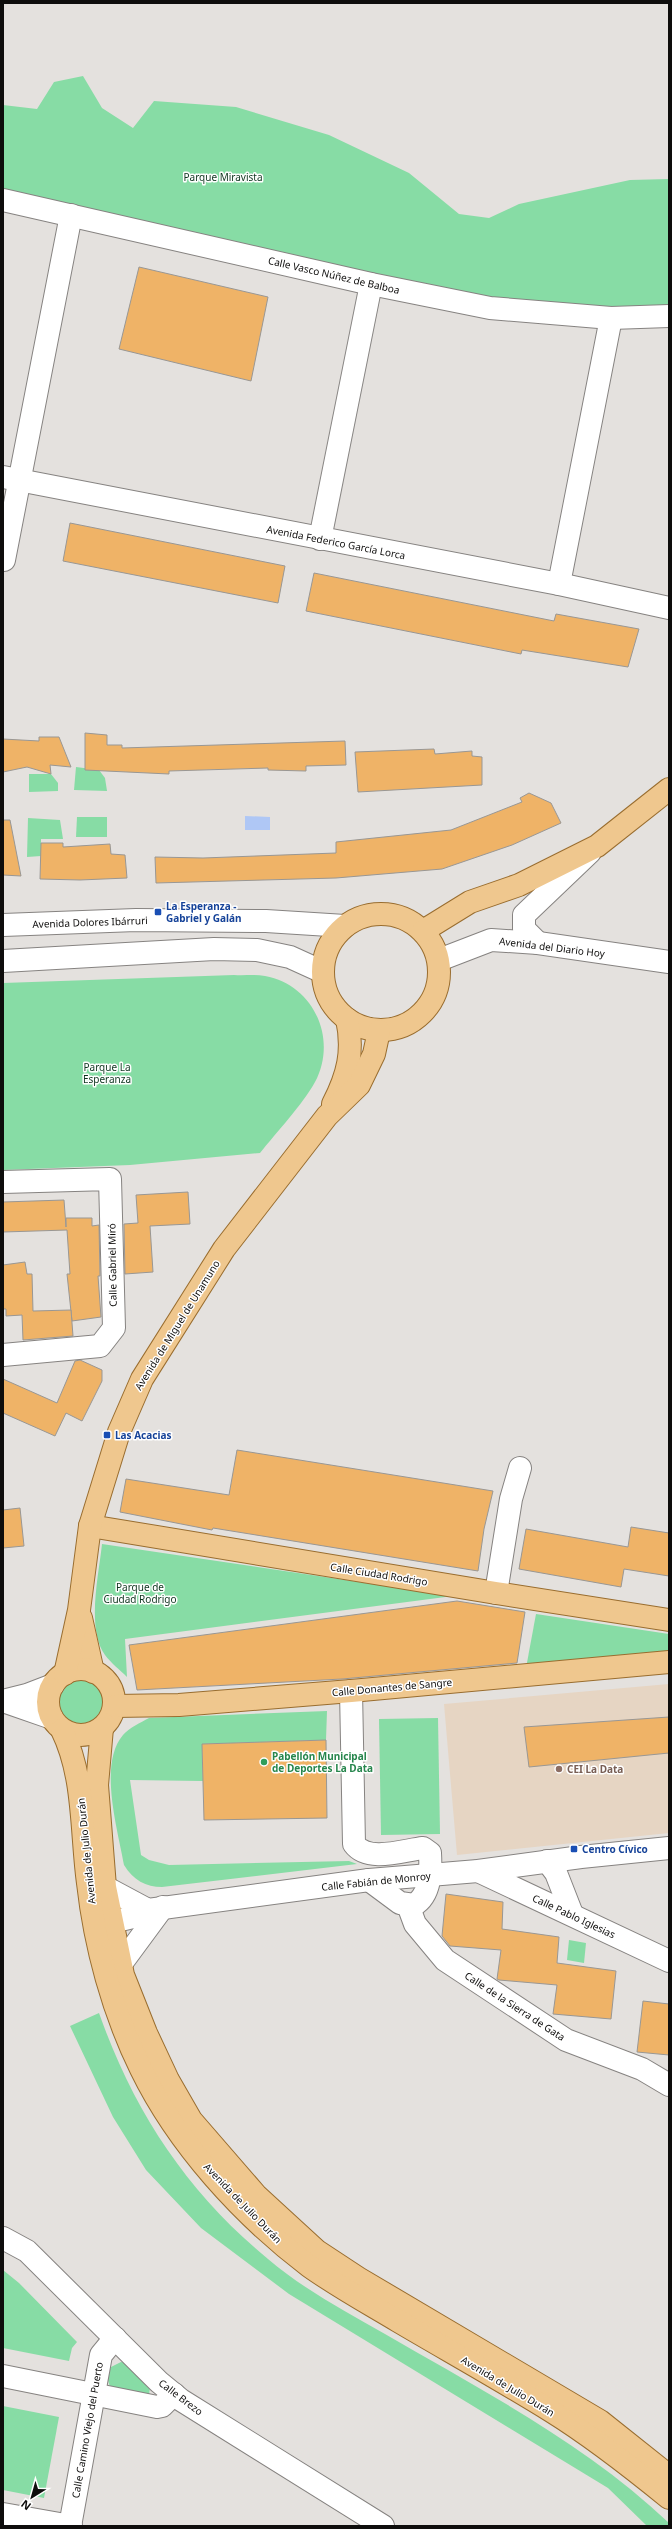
<svg xmlns="http://www.w3.org/2000/svg" width="672" height="2529" font-family="'Noto Sans',sans-serif">
  <style>
    .education { fill: #e6d5c3 }
    .green { fill: #87dca5 }
    .water { fill: #afc7f5 }
    .building { fill: #efb367; stroke: #999794 }
    .lines { fill: none; stroke-linecap: round; stroke-linejoin: round }
    .minor-casing { stroke: #868381; stroke-width: 24 }
    .major-casing { stroke: #996d2f; stroke-width: 24 }
    .minor { stroke: #fff; stroke-width: 22 }
    .major { stroke: #efc78e; stroke-width: 22 }
    .transit-dot { fill: #1a4fb4; stroke: #fff; stroke-width: 1.5 }
    .leisure-dot { fill: #2e9e5b; stroke: #fff; stroke-width: 1.5 }
    .education-dot { fill: #8d6e63; stroke: #fff; stroke-width: 1.5 }
    .labels { text-anchor: middle; dominant-baseline: central; stroke-width: 3; stroke-linejoin: round; paint-order: stroke }
    .park-label { font-size: 10px; fill: #0e341e; stroke: #fff }
    .street-label { font-size: 10px; fill: #0e0d0c; stroke: #fff }
    .transit-label { font-size: 10px; font-weight: bold; fill: #164399; stroke: #fff; text-anchor: start }
    .leisure-label { font-size: 10px; font-weight: bold; fill: #27864d; stroke: #fff; text-anchor: start }
    .education-label { font-size: 10px; font-weight: bold; fill: #785e54; stroke: #fff; text-anchor: start }
  </style>
  <rect width="100%" height="100%" fill="#e4e1de"/>
  <!-- education -->
  <path class="education" d="M669 1684V1833L457 1855 444 1704Z"/>
  <!-- green -->
  <g class="green">
    <path d="M83 76 102 108 133 128 154 101 236 107 329 135 409 173 459 214 489 218 519 204 630 180 669 179V316L490 308 3 200V105L37 109 54 82Z"/>
    <path d="M76 767 99 770 105 778 107 791 74 790Z"/>
    <path d="M29 774H51L58 783V791L29 792Z"/>
    <path d="M77 817H107V837H76Z"/>
    <path d="M28 818 60 820 63 839H41V856L27 857Z"/>
    <path d="M234 975C244 976 255 974 265 976 314 985 338 1039 315 1082 303 1104 276 1133 260 1153L130 1165 3 1170V983Z"/>
    <path d="M102 1544 453 1596 125 1639 127 1677C120 1670 111 1663 105 1655 86 1629 99 1574 102 1544Z"/>
    <path d="M536 1614 669 1634V1653L526 1668Z"/>
    <circle cx="81" cy="1702" r="26"/>
    <path d="M327 1711 326 1740 202 1744 203 1781 130 1780 141 1855 149 1860 169 1865 349 1861 357 1864 162 1887C146 1887 133 1880 124 1865 118 1830 98 1764 123 1735 130 1727 140 1723 149 1718Z"/>
    <path d="M438 1718 440 1834 381 1835 379 1719Z"/>
    <path d="M569 1940 586 1943 584 1963 567 1960Z"/>
    <path d="M99 2013C134 2112 187 2192 268 2259 303 2289 345 2311 385 2334 483 2391 586 2444 669 2523V2526H647L608 2488 289 2294 201 2228 146 2170 113 2117 70 2026Z"/>
    <path d="M3 2270 19 2283 77 2342 72 2348 69 2361 3 2348Z"/>
    <path d="M121 2362 128 2363 150 2387 149 2395 110 2387 107 2377 111 2367Z"/>
    <path d="M3 2406 59 2417 44 2498 3 2490Z"/>
  </g>
  <!-- water -->
  <path class="water" d="M245 816 270 817V830H245Z"/>
  <!-- building -->
  <g class="building">
    <path d="M139 267 268 297 251 381 119 349Z"/>
    <path d="M70 523 285 566 278 603 63 561Z"/>
    <path d="M314 573 554 621 556 614 639 629 628 667 522 650 521 654 306 611Z"/>
    <path d="M85 733 107 735V745H122V748L345 741 346 765 306 766V771L268 770V768L169 771V774L85 770Z"/>
    <path d="M39 737H59L71 767 50 765 51 774 27 767 3 772V739L39 741Z"/>
    <path d="M434 749 435 754 472 751V756L482 757V785L358 792 355 752Z"/>
    <path d="M529 793 551 803 561 823 512 845 442 869 336 878 156 883 155 857 203 858 336 853V842L451 830 522 802 520 798Z"/>
    <path d="M3 820H10L21 876 3 875Z"/>
    <path d="M41 843H63V847L110 844 111 854 125 855 127 878 80 880 40 879Z"/>
    <path d="M188 1192 190 1224 150 1226 153 1272 125 1274 124 1224 138 1223 136 1195Z"/>
    <path d="M64 1200 66 1227V1218H92V1226L99 1225 100 1276H98L101 1317 72 1321 67 1274H70L67 1230 3 1232V1202Z"/>
    <path d="M25 1262 27 1274H32L33 1311 71 1310 73 1336 23 1340 22 1315 6 1316V1309H3V1265Z"/>
    <path d="M80 1360 102 1370V1381L82 1421 66 1413 55 1436 3 1413V1379L57 1403 75 1361Z"/>
    <path d="M237 1450 493 1491 484 1529 478 1571 213 1528 212 1530 120 1512 126 1479 229 1495Z"/>
    <path d="M20 1508 24 1546 3 1548V1510Z"/>
    <path d="M631 1527 669 1533V1576L624 1569 621 1587 519 1569 526 1529 628 1547Z"/>
    <path d="M457 1601 525 1612 517 1663 342 1679 137 1690 129 1645Z"/>
    <path d="M669 1717V1753L529 1767 524 1727Z"/>
    <path d="M326 1740 327 1818 204 1820 202 1744Z"/>
    <path d="M446 1894 503 1902 502 1929 559 1937 557 1963 616 1971 611 2019 553 2014 557 1985 499 1980 497 1979 501 1950 450 1946 442 1936Z"/>
    <path d="M643 2001 669 2004V2055L637 2052Z"/>
  </g>
  <g class="lines">
    <!-- minor casing -->
    <g class="minor-casing">
      <g id="minor">
        <path d="M3 200 371 284 490 308 611 318 669 316"/>
        <path d="M3 477 559 584 669 608"/>
        <path d="M320 539 371 284"/>
        <path d="M4 560 71 215"/>
        <path d="M559 584 611 318"/>
        <path d="M3 925 136 920 266 921 345 926"/>
        <path d="M538 943 524 929V915L590 852"/>
        <path d="M439 960 491 940 538 943 669 962"/>
        <path d="M3 961 214 949 257 950 290 957 323 972"/>
        <path d="M3 1182 110 1179 114 1328 100 1346 3 1355"/>
        <path d="M496 1593 511 1499 520 1468"/>
        <path d="M351 1691 354 1844C368 1863 404 1850 423 1848L430 1853C431 1870 431 1895 414 1905L400 1903 369 1880"/>
        <path d="M3 1701 27 1695 53 1685"/>
        <path d="M3 1701 52 1718"/>
        <path d="M547 1861 556 1873 572 1914"/>
        <path d="M478 1871 669 1961"/>
        <path d="M90 1886 105 1887 148 1910 369 1880 478 1871 581 1857 669 1848"/>
        <path d="M408 1905 415 1924 445 1960 566 2040 642 2069 669 2085"/>
        <path d="M96 1913 112 1922 133 1917 148 1910"/>
        <path d="M121 1964 163 1907"/>
        <path d="M3 2238 27 2251 159 2382 181 2400 383 2526"/>
        <path d="M3 2376 157 2407 162 2406 174 2394"/>
        <path d="M3 2514 71 2526"/>
        <path d="M70 2526 101 2355 115 2338"/>
      </g>
    </g>
    <!-- major casing -->
    <g class="major-casing">
      <g id="major">
        <circle cx="381" cy="972" r="58"/>
        <path d="M423 931 470 902 519 885 597 846 669 789"/>
        <path d="M333 1104C348 1075 354 1051 347 1019"/>
        <path d="M90 1526 496 1593 669 1620"/>
        <path d="M81 1618 93 1672"/>
        <circle cx="81" cy="1702" r="33"/>
        <path d="M65 1674 79 1610 90 1526 119 1432 142 1379 224 1249 327 1116 359 1085 374 1054 379 1031"/>
        <path d="M115 1706 179 1705 351 1691 669 1662"/>
        <path d="M102 1728 97 1785 105 1887 123 1975 146 2033 168 2080 191 2120 256 2195 317 2251 358 2278 600 2421 669 2476"/>
        <path d="M62 1730C85 1777 81 1832 88 1883 95 1946 113 2012 141 2069 178 2145 242 2215 309 2266 337 2286 368 2303 398 2321 449 2351 501 2380 551 2411 593 2437 631 2467 669 2498"/>
      </g>
    </g>
    <!-- minor -->
    <use href="#minor" class="minor"/>
    <!-- major -->
    <use href="#major" class="major"/>
  </g>
  <!-- markers -->
  <g class="transit-dot">
    <rect x="154" y="908" width="8" height="8" rx="2"/>
    <rect x="103" y="1431" width="8" height="8" rx="2"/>
    <rect x="570" y="1845" width="8" height="8" rx="2"/>
  </g>
  <circle class="leisure-dot" cx="264" cy="1762" r="4"/>
  <circle class="education-dot" cx="559" cy="1769" r="4"/>
  <g class="labels">
    <!-- park labels -->
    <g class="park-label">
      <text x="223" y="177">Parque Miravista</text>
      <text x="107" y="1067">Parque La<tspan x="107" dy="12">Esperanza</tspan></text>
      <text x="140" y="1587">Parque de<tspan x="140" dy="12">Ciudad Rodrigo</tspan></text>
    </g>
    <!-- street labels -->
    <g class="street-label">
      <text transform="translate(334 275) rotate(13)">Calle Vasco Núñez de Balboa</text>
      <text transform="translate(336 542) rotate(11)">Avenida Federico García Lorca</text>
      <text transform="translate(90 922) rotate(-2)">Avenida Dolores Ibárruri</text>
      <text transform="translate(552 947) rotate(7)">Avenida del Diario Hoy</text>
      <text transform="translate(112 1265) rotate(-91)">Calle Gabriel Miró</text>
      <text transform="translate(177 1325) rotate(-58)">Avenida de Miguel de Unamuno</text>
      <text transform="translate(379 1574) rotate(9)">Calle Ciudad Rodrigo</text>
      <text transform="translate(392 1687) rotate(-5)">Calle Donantes de Sangre</text>
      <text transform="translate(86 1851) rotate(-96)">Avenida de Julio Durán</text>
      <text transform="translate(376 1881) rotate(-6)">Calle Fabián de Monroy</text>
      <text transform="translate(574 1916) rotate(25)">Calle Pablo Iglesias</text>
      <text transform="translate(515 2006) rotate(33)">Calle de la Sierra de Gata</text>
      <text transform="translate(243 2203) rotate(46)">Avenida de Julio Durán</text>
      <text transform="translate(508 2386) rotate(31)">Avenida de Julio Durán</text>
      <text transform="translate(181 2397) rotate(37)">Calle Brezo</text>
      <text transform="translate(87 2430) rotate(-80)">Calle Camino Viejo del Puerto</text>
    </g>
    <!-- transit labels -->
    <g class="transit-label">
      <text x="166" y="906">La Esperanza -<tspan x="166" dy="12">Gabriel y Galán</tspan></text>
      <text x="115" y="1435">Las Acacias</text>
      <text x="582" y="1849">Centro Cívico</text>
    </g>
    <!-- leisure labels -->
    <g class="leisure-label">
      <text x="272" y="1756">Pabellón Municipal<tspan x="272" dy="12">de Deportes La Data</tspan></text>
    </g>
    <!-- education labels -->
    <g class="education-label">
      <text x="567" y="1769">CEI La Data</text>
    </g>
  </g>
  <!-- border -->
  <rect width="672" height="2529" fill="none" stroke="#0e0d0c" stroke-width="8"/>
  <!-- north arrow -->
  <g transform="translate(32 2497) rotate(217)" stroke="#ffffff" stroke-width="3" paint-order="stroke">
  <path d="M0-3L7 15L0 10L-7 15Z" fill="#0e0d0c"/>
  <text y="-6" font-size="11" font-weight="bold" text-anchor="middle" fill="#0e0d0c">N</text>
  </g>
</svg>
